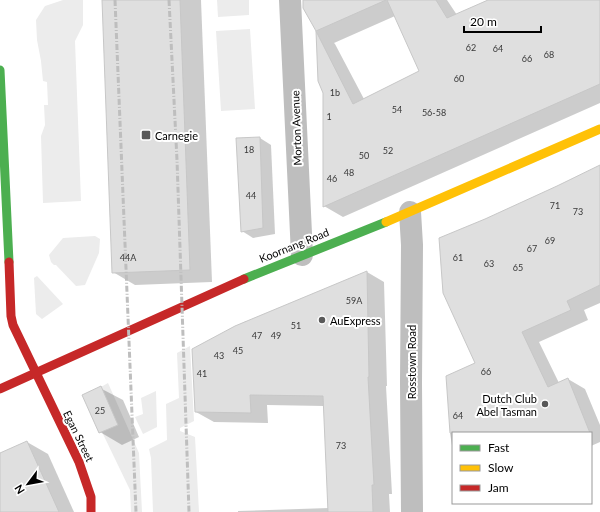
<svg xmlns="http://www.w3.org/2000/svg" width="600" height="512" font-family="Lato,sans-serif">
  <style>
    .green { fill: #ececec }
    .shadow { fill: #0003; fill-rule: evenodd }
    .building { fill: #dfdfdf; stroke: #c7c7c7 }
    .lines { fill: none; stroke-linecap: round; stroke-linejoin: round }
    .street { stroke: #bebebe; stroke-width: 22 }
    .fast { stroke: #4caf50; stroke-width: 9 }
    .slow { stroke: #ffc107; stroke-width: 9 }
    .jam { stroke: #c62828; stroke-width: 9 }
    .rail { stroke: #bebebe; stroke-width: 3; stroke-dasharray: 6 2 1 2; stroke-linecap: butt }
    .poi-dot { fill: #595959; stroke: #fff; stroke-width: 1.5 }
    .labels { text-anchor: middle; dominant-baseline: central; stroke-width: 4; stroke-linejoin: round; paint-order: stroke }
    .number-label { font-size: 9px; fill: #383838 }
    .street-label { font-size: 11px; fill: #000; stroke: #fff }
    .poi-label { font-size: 11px; fill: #000; stroke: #fff; text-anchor: start }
  </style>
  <rect width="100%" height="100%" fill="#fff"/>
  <!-- green -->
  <g class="green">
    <path d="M63 0H83V25L75 41 81 201 43 203 41 136 45 125 44 105H48L47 82 43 81 41 61 37 40 36 20 45 6Z"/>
    <path d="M217 0H249V15L218 17Z"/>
    <path d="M250 29 255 109 221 111 216 31Z"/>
    <path d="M95 236 100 239 99 253 85 285 76 286 56 265H54L51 262 49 255 63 238Z"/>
    <path d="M37 276 63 304 42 319 36 314 34 278Z"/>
    <path d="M190 346 194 421 180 428V431L195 437 199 512H153L151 458 149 449 167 440 166 404 179 398 177 353Z"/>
    <path d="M108 383 139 453 142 512H131L130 490 102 432 101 387Z"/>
    <path d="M156 391 157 427 143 434 135 417 143 414 141 398Z"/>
  </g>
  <!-- shadow -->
  <g class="shadow">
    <path d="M103 0H201L212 282 135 285 113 272Z"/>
    <path d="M305 0H447L457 15 490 0H600V103L343 217 324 206V93L319 81 317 31ZM395 16 420 72 364 99 335 44 334 43Z"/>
    <path d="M260 138 271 145 275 234 253 238 242 231Z"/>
    <path d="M600 167V303L584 310 588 320 539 342 559 383 568 379 585 389 600 425V442L591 446V433H453V452L450 433 476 364 485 220Z"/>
    <path d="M367 272 384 282 387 386H386L392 494H389L390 512H238V511L329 508 324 406 267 405 268 423 214 422 196 412 193 350 246 321 248 322Z"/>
    <path d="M100 388 123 400 139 437 122 445 100 432Z"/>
    <path d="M27 442 48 454 74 512H0V454Z"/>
  </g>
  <!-- building -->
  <g class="building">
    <path d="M102 0H180L190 270 112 273Z"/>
    <path d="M303 0H386L316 31 303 8Z"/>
    <path d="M387 0H436L447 18 488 0H600V84L323 207V93L318 81 316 31 353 104 419 71Z"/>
    <path d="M260 137 263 228 241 232 236 138Z"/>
    <path d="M600 165V285L567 301 571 310 522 332 548 387 568 378 590 433H450L446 376 475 363 443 293 439 238 485 219 557 186Z"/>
    <path d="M367 271 369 377H368L374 485H372L373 512H328L323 396 250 395 251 413 195 412 192 349 235 326Z"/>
    <path d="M101 386 118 425 99 433 82 395Z"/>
    <path d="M27 441 59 512H0V453Z"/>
  </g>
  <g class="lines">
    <!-- street -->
    <g class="street">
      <path d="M290 0 302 255"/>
      <path d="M410 212 412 245 411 383 412 512"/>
    </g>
    <!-- fast -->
    <g class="fast">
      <path d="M0 70 9 262"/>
      <path d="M244 279 386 222"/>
    </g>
    <!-- slow -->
    <path class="slow" d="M386 222 600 129"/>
    <!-- jam -->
    <g class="jam">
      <path d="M9 262 11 316 13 325 79 462 91 497V512"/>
      <path d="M0 389 244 279"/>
    </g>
    <!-- rail -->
    <g class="rail">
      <path d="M115 0 136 512"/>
      <path d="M169 0 177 160 189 512"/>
    </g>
  </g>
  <!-- markers -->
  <g class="poi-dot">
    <rect x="141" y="130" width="10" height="10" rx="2"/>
    <circle cx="322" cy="320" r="4"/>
    <circle cx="545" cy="404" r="4"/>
  </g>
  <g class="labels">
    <!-- number labels -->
    <g class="number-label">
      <text x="471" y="47">62</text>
      <text x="498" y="48">64</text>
      <text x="549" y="54">68</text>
      <text x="527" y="58">66</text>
      <text x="459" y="78">60</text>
      <text x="335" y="92">1b</text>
      <text x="397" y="109">54</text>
      <text x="434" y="112">56-58</text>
      <text x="329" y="116">1</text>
      <text x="249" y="149">18</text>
      <text x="388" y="150">52</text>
      <text x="364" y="155">50</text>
      <text x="349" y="172">48</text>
      <text x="332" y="178">46</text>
      <text x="251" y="195">44</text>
      <text x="555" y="205">71</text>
      <text x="578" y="211">73</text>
      <text x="550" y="240">69</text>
      <text x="532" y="248">67</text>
      <text x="128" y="257">44A</text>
      <text x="458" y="257">61</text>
      <text x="489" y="263">63</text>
      <text x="518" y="267">65</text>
      <text x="354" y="300">59A</text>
      <text x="296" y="325">51</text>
      <text x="257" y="335">47</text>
      <text x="276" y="335">49</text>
      <text x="238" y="350">45</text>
      <text x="219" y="355">43</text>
      <text x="486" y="371">66</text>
      <text x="202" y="373">41</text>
      <text x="100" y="410">25</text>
      <text x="458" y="415">64</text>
      <text x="341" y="445">73</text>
    </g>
    <!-- street labels -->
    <g class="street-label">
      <text transform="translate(296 128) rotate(-92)">Morton Avenue</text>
      <text transform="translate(294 245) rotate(-22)">Koornang Road</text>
      <text transform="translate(411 362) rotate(-90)">Rosstown Road</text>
      <text transform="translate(79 436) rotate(64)">Egan Street</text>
    </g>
    <!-- poi labels -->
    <g class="poi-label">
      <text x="155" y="135">Carnegie</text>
      <text x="330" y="320">AuExpress</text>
      <text x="537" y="398" text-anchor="end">Dutch Club<tspan x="537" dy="13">Abel Tasman</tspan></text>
    </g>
  </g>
  <!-- legend -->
  <rect x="452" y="432" width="140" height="72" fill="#ffffff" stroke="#999999"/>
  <rect x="460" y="445" width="20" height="6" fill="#4caf50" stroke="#999999"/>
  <text x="488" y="452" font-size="12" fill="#000000">Fast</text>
  <rect x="460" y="465" width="20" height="6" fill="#ffc107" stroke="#999999"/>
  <text x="488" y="472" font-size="12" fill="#000000">Slow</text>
  <rect x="460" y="485" width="20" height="6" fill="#c62828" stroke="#999999"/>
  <text x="488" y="492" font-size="12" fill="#000000">Jam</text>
  <!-- north arrow -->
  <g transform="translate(28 484) rotate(238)" stroke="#ffffff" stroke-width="3" paint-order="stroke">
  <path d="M0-3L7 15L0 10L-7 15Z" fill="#000000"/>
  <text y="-6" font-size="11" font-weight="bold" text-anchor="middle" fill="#000000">N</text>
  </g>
  <!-- scale -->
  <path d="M464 26v6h77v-6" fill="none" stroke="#000000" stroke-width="2"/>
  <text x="470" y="26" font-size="12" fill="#000000" stroke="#ffffff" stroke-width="3" paint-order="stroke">20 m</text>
</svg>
